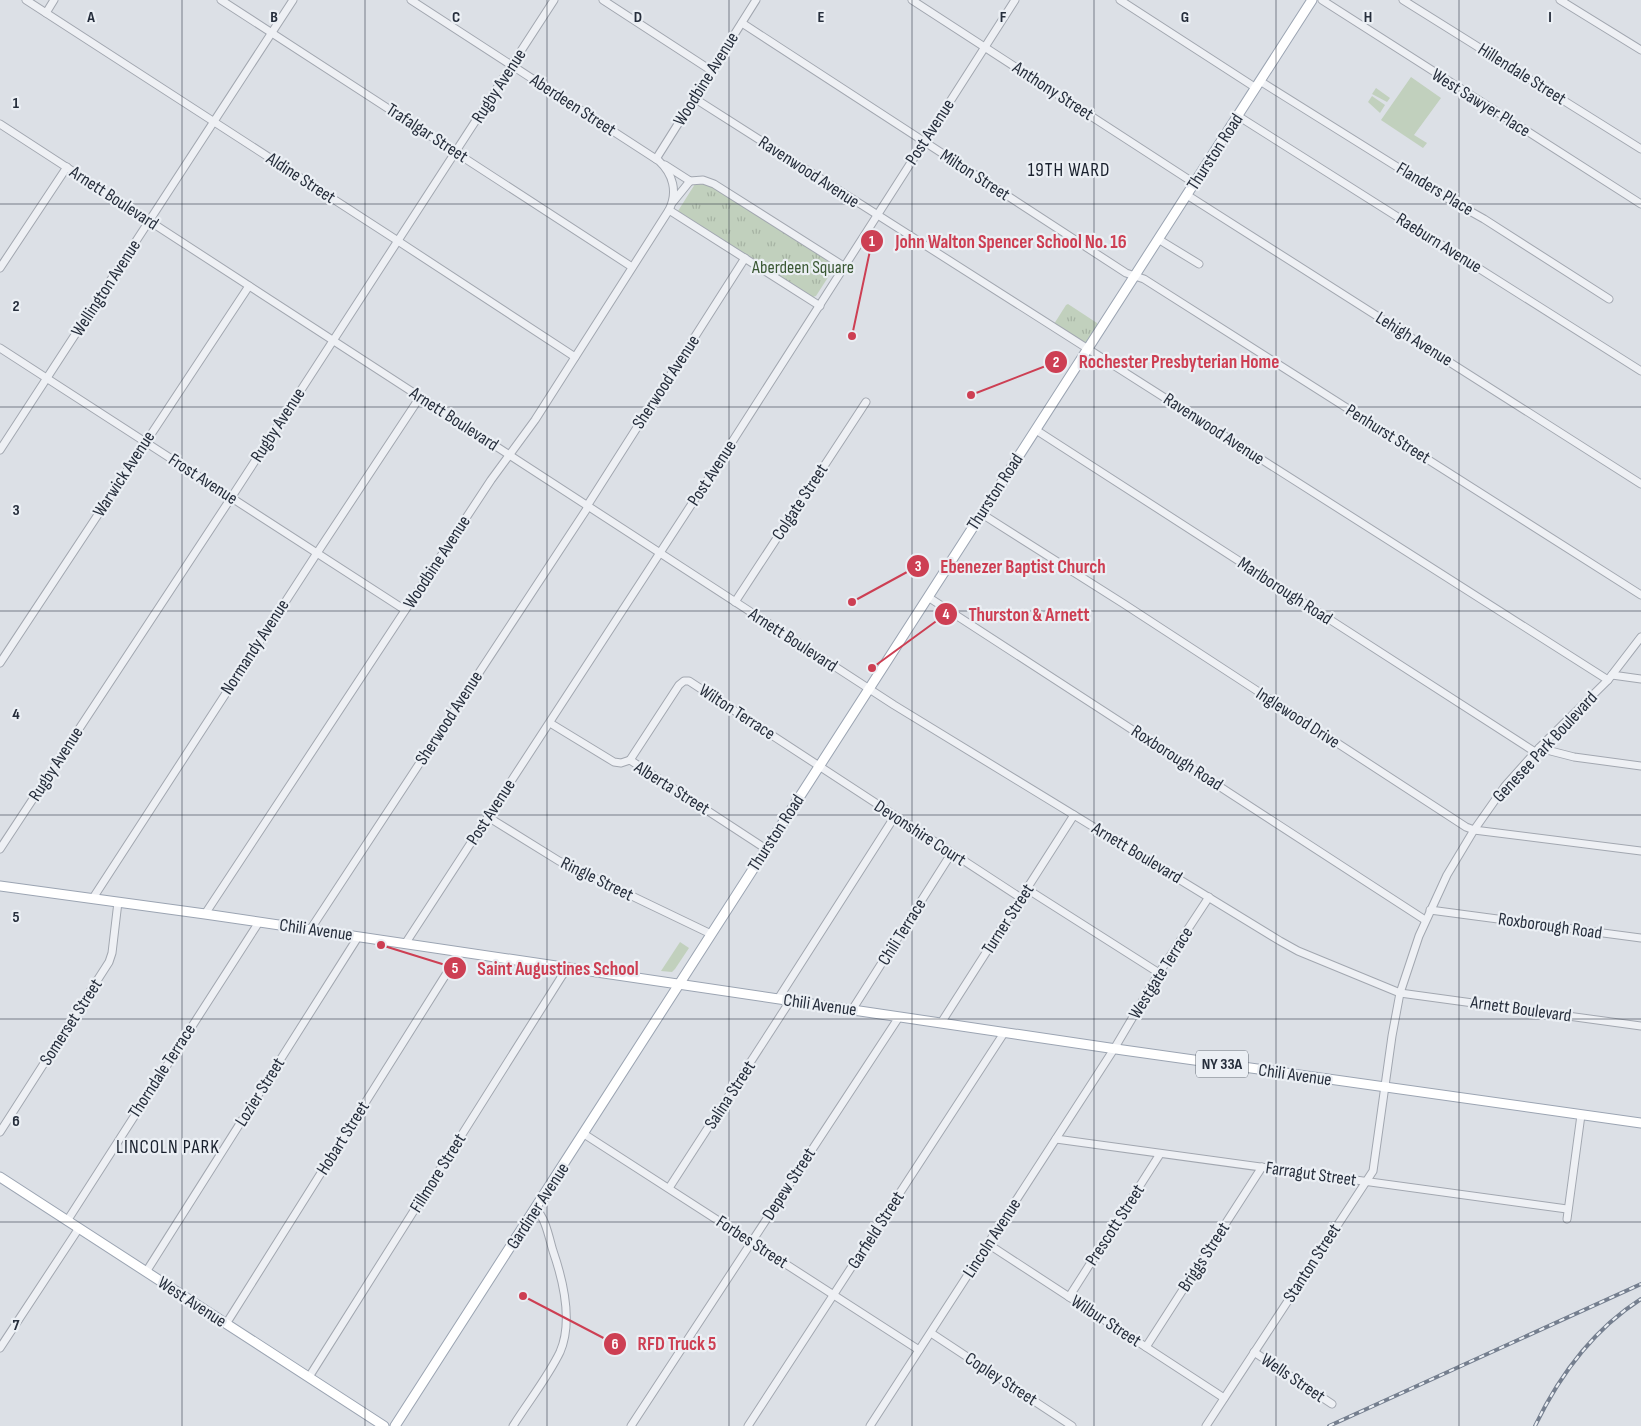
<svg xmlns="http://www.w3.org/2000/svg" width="1641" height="1426" font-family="'Sofia Sans Condensed',sans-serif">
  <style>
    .park { fill: url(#park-tufts) }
    .garden { fill: #c1d0bd }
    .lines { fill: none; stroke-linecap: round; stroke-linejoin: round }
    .minor-casing { stroke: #a2a7b0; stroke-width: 9 }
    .major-casing { stroke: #9ba4b2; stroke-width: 11 }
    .minor { stroke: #eef0f4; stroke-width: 7 }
    .major { stroke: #fff; stroke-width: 9 }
    .rail-casing { stroke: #757f8f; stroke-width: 4 }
    .rail { stroke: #ebeff4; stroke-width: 2; stroke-dasharray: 5.5; stroke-linecap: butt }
    .grid { fill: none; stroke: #262e3c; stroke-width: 1; stroke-opacity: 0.55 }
    .labels { text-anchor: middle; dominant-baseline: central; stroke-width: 4.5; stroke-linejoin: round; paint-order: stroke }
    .shield { fill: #ebeff4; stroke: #616873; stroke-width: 1 }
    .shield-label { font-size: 16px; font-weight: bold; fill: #262e3c }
    .street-label { font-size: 18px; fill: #262e3c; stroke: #ebeff4 }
    .park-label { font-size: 18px; fill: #3a5833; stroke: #ebeff4 }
    .neighbourhood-label { font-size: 19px; letter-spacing: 1px; fill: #181f2c; stroke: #ebeff4 }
    .grid-label { font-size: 16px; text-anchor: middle; font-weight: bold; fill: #262e3c; stroke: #ebeff4; stroke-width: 4.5; stroke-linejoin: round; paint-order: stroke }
    .leader { fill: none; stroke: #cd3f53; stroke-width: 2 }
    .callout-dot { fill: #cd3f53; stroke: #ebeff4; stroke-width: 2 }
    .mark-label { font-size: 15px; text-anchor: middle; font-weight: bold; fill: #fff }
    .callout-label { font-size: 19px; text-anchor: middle; font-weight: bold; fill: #cd3f53; stroke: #ebeff4; stroke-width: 4.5; stroke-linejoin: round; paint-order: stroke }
  </style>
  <defs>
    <pattern id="park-tufts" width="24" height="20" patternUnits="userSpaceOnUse" patternTransform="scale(1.25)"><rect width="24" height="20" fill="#c1d0bd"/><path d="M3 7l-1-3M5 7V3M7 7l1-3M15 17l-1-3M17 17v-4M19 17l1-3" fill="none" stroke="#a6b3a3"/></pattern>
  </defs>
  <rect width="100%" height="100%" fill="#dce0e6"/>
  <!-- park -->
  <g class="park">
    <path d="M695 184H704L712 187 834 264V268L816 296 813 297 678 211Z"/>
    <path d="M1068 304 1097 323V326L1086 342H1083L1054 324 1066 305Z"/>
  </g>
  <!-- garden -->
  <g class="garden">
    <path d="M1411 77 1441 98 1414 135 1427 143 1423 148 1381 120Z"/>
    <path d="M1376 88 1390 98 1387 102 1372 94Z"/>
    <path d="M1372 96 1385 105 1380 113 1368 102Z"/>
    <path d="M680 942 689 948 675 969 672 972 661 971Z"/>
  </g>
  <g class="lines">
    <!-- minor casing -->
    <g class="minor-casing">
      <g id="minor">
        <path d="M26 0 398 241 575 357"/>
        <path d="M221 0 632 267"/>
        <path d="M603 0 712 71"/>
        <path d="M912 0 1194 183"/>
        <path d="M1120 0 1256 88"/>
        <path d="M1322 0 1641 204"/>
        <path d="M1403 0 1641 149"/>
        <path d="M1560 0 1641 50"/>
        <path d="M46 13 54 0"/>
        <path d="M742 23 1126 273 1144 279 1641 595"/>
        <path d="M1260 81 1450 200 1484 219 1609 299"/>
        <path d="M694 98 1608 680"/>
        <path d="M1238 116 1641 371"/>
        <path d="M0 124 894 705 1280 941 1298 951 1400 993 1641 1026"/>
        <path d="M656 159 756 0"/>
        <path d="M665 165 690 181 703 180 714 184 845 267"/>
        <path d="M1187 195 1641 484"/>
        <path d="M673 202 690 181"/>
        <path d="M669 210 820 306"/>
        <path d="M1158 239 1199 264"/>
        <path d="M0 268 67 167"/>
        <path d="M0 348 405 610"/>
        <path d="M1036 430 1535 752"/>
        <path d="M0 450 293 0"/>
        <path d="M587 506 745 258"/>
        <path d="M982 514 1124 604 1466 827 1474 830 1641 851"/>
        <path d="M928 597 1425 920"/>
        <path d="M735 602 866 402"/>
        <path d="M0 663 249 286"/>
        <path d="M1612 675 1641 679"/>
        <path d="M550 723 614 762 621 763 630 760 766 849"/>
        <path d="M1539 748 1574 757 1641 766"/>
        <path d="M630 760 679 685 684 681H689L1021 898"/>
        <path d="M488 817 559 861 711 934"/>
        <path d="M0 849 231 498 554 0"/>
        <path d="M1027 889 1159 973"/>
        <path d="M93 898 317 553 420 397"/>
        <path d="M1430 910 1641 938"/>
        <path d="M205 914 491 480 535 420 669 210C678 192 673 174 659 161L411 0"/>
        <path d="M310 930 588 507"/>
        <path d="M405 944 725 453 1015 0"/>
        <path d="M778 999 895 816"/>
        <path d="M852 1010 951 854"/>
        <path d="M941 1023 1074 815"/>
        <path d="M0 1132 109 962 112 953 118 902"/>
        <path d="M584 1134 919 1350"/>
        <path d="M1056 1139 1567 1209"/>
        <path d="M669 1188 790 1001"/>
        <path d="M1567 1219 1581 1115"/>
        <path d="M67 1221 259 922"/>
        <path d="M988 1244 1224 1398"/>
        <path d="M146 1272 358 937"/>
        <path d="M1069 1297 1160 1154"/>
        <path d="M226 1324 460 952"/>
        <path d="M931 1333 1072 1426"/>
        <path d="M1146 1347 1262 1167"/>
        <path d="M0 1348 79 1228"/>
        <path d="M1254 1352 1332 1404"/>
        <path d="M309 1377 567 968"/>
        <path d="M513 1426C528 1402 548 1377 560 1352 573 1322 563 1280 553 1251 549 1238 546 1219 536 1209"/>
        <path d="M631 1426 899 1017"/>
        <path d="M748 1426 1004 1033"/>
        <path d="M870 1426 1114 1049 1159 973 1209 897"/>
        <path d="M1206 1426 1373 1171 1392 1036 1400 993 1419 936 1447 875 1474 830 1505 786 1539 748 1608 680 1641 637"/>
      </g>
    </g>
    <!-- major casing -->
    <g class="major-casing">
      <g id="major">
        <path d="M0 886 205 914 1123 1050 1641 1123"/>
        <path d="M0 1177 384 1426"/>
        <path d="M395 1426 1312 0"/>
      </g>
    </g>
    <!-- minor -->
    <use href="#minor" class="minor"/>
    <!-- major -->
    <use href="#major" class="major"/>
    <!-- rail casing -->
    <g class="rail-casing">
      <g id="rail">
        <path d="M1329 1426 1641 1284"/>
        <path d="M1535 1426C1559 1376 1594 1329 1641 1299"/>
      </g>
    </g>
    <!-- rail -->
    <use href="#rail" class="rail"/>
  </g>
  <!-- grid -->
  <path class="grid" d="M182 0V1426M365 0V1426M547 0V1426M729 0V1426M912 0V1426M1094 0V1426M1276 0V1426M1459 0V1426M0 204H1641M0 407H1641M0 611H1641M0 815H1641M0 1019H1641M0 1222H1641"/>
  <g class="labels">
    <!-- shield labels -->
    <rect class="shield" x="1196" y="1050.5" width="52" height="27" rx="4"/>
    <g class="shield-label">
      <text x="1222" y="1064">NY 33A</text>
    </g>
    <!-- street labels -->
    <g class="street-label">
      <text transform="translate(1522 74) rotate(32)">Hillendale Street</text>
      <text transform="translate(706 79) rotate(-58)">Woodbine Avenue</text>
      <text transform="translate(499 86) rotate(-57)">Rugby Avenue</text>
      <text transform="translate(1053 91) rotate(33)">Anthony Street</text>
      <text transform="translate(1481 103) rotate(32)">West Sawyer Place</text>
      <text transform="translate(573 105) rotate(33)">Aberdeen Street</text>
      <text transform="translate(930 132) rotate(-57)">Post Avenue</text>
      <text transform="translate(427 133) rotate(33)">Trafalgar Street</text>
      <text transform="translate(1215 152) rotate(-57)">Thurston Road</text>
      <text transform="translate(809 172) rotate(33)">Ravenwood Avenue</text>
      <text transform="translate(975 175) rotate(33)">Milton Street</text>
      <text transform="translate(301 178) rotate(33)">Aldine Street</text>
      <text transform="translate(1435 189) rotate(31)">Flanders Place</text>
      <text transform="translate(114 198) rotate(33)">Arnett Boulevard</text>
      <text transform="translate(1439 243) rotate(32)">Raeburn Avenue</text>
      <text transform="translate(106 288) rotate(-57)">Wellington Avenue</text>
      <text transform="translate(1414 339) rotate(32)">Lehigh Avenue</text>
      <text transform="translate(666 382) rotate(-57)">Sherwood Avenue</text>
      <text transform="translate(454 419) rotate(33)">Arnett Boulevard</text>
      <text transform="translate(278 425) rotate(-57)">Rugby Avenue</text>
      <text transform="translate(1214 429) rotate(33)">Ravenwood Avenue</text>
      <text transform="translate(1388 434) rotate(32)">Penhurst Street</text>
      <text transform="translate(712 473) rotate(-57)">Post Avenue</text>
      <text transform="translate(124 474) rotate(-57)">Warwick Avenue</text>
      <text transform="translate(203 479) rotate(33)">Frost Avenue</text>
      <text transform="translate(995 492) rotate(-57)">Thurston Road</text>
      <text transform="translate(800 502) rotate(-57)">Colgate Street</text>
      <text transform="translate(437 562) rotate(-57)">Woodbine Avenue</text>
      <text transform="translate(1285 591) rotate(33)">Marlborough Road</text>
      <text transform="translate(793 640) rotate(33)">Arnett Boulevard</text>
      <text transform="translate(255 647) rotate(-57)">Normandy Avenue</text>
      <text transform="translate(737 712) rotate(33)">Wilton Terrace</text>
      <text transform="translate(449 718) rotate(-57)">Sherwood Avenue</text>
      <text transform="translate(1298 718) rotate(33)">Inglewood Drive</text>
      <text transform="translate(1545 747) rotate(-47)">Genesee Park Boulevard</text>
      <text transform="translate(1177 758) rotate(33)">Roxborough Road</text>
      <text transform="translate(56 764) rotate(-57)">Rugby Avenue</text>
      <text transform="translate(672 788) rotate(32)">Alberta Street</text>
      <text transform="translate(491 812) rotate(-57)">Post Avenue</text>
      <text transform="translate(776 833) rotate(-57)">Thurston Road</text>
      <text transform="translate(920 833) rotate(33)">Devonshire Court</text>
      <text transform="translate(1137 853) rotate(31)">Arnett Boulevard</text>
      <text transform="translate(597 879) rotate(26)">Ringle Street</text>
      <text transform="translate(1008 919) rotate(-57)">Turner Street</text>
      <text transform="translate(1550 926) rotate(8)">Roxborough Road</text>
      <text transform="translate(316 930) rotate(8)">Chili Avenue</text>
      <text transform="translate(902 932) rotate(-58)">Chili Terrace</text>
      <text transform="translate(1161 973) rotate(-58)">Westgate Terrace</text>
      <text transform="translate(820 1005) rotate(8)">Chili Avenue</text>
      <text transform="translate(1521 1009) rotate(8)">Arnett Boulevard</text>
      <text transform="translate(71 1022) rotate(-57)">Somerset Street</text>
      <text transform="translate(162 1071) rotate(-57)">Thorndale Terrace</text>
      <text transform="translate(1295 1075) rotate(8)">Chili Avenue</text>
      <text transform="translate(260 1092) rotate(-58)">Lozier Street</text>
      <text transform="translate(730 1095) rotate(-57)">Salina Street</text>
      <text transform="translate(343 1138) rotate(-58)">Hobart Street</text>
      <text transform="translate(438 1173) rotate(-58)">Fillmore Street</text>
      <text transform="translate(1311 1174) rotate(8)">Farragut Street</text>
      <text transform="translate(789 1184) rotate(-57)">Depew Street</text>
      <text transform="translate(538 1206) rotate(-57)">Gardiner Avenue</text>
      <text transform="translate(1115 1225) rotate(-57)">Prescott Street</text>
      <text transform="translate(876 1230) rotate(-57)">Garfield Street</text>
      <text transform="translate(992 1238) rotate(-57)">Lincoln Avenue</text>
      <text transform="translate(752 1242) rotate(33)">Forbes Street</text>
      <text transform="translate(1204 1257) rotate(-57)">Briggs Street</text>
      <text transform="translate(1312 1263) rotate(-57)">Stanton Street</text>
      <text transform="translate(192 1302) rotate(33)">West Avenue</text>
      <text transform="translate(1106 1321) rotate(33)">Wilbur Street</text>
      <text transform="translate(1293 1378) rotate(34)">Wells Street</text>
      <text transform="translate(1001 1379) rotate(33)">Copley Street</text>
    </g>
    <!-- park labels -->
    <g class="park-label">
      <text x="803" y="267">Aberdeen Square</text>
    </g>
    <!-- neighbourhood labels -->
    <g class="neighbourhood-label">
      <text x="1069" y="170">19TH WARD</text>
      <text x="168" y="1147">LINCOLN PARK</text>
    </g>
  </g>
  <g class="grid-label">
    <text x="91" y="22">A</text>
    <text x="274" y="22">B</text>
    <text x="456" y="22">C</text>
    <text x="638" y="22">D</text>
    <text x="821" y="22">E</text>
    <text x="1003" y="22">F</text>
    <text x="1185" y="22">G</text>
    <text x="1368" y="22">H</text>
    <text x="1550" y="22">I</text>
    <text x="16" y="108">1</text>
    <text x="16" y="311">2</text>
    <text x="16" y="515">3</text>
    <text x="16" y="719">4</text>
    <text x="16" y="922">5</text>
    <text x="16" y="1126">6</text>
    <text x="16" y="1330">7</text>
  </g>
  <!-- callouts -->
  <path class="leader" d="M852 336L872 241M971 395L1056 362M852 602L918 566M872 668L946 614M381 945L455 968M523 1296L615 1344"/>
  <g class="callout-dot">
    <circle cx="852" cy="336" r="5"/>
    <circle cx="971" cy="395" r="5"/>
    <circle cx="852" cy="602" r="5"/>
    <circle cx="872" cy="668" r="5"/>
    <circle cx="381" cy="945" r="5"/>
    <circle cx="523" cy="1296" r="5"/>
    <circle cx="872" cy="241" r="12"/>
    <circle cx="1056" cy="362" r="12"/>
    <circle cx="918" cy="566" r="12"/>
    <circle cx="946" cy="614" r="12"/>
    <circle cx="455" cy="968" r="12"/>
    <circle cx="615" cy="1344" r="12"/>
  </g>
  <g class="mark-label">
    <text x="872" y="246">1</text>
    <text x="1056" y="367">2</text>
    <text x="918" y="571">3</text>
    <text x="946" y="619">4</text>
    <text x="455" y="973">5</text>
    <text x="615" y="1349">6</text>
  </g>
  <g class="callout-label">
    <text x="1011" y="248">John Walton Spencer School No. 16</text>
    <text x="1179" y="368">Rochester Presbyterian Home</text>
    <text x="1023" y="573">Ebenezer Baptist Church</text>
    <text x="1029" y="621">Thurston &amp; Arnett</text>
    <text x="558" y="975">Saint Augustines School</text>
    <text x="677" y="1350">RFD Truck 5</text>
  </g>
</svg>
